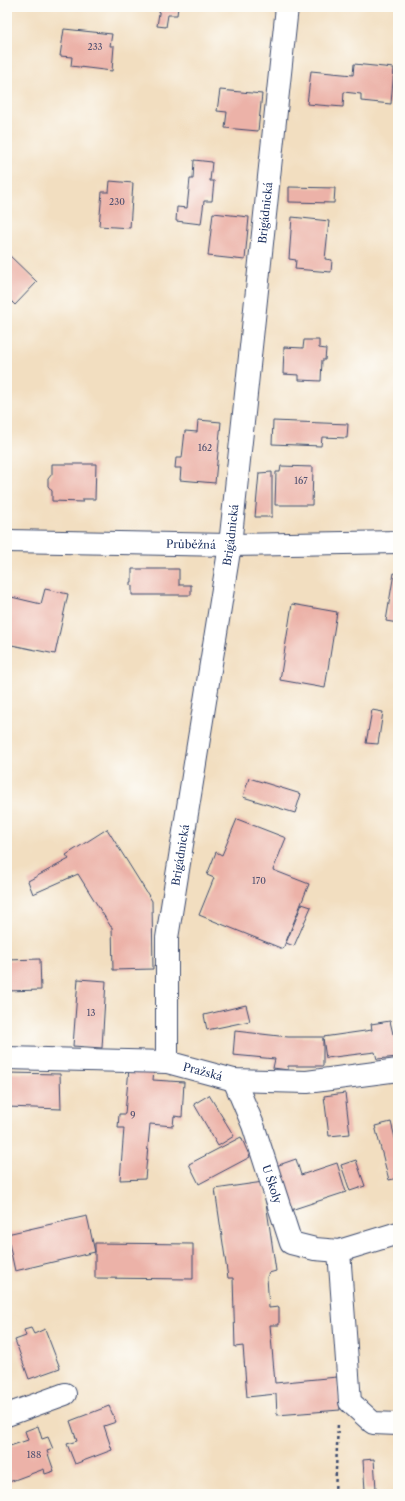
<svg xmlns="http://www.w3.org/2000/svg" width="405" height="1501" font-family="'Libre Caslon Text',serif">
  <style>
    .building { fill: #ecb2a8 }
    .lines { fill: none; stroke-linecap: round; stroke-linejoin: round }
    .minor-casing { stroke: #3b496d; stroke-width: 24 }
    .tertiary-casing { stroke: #3b496d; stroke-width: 24 }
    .path { stroke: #3b496d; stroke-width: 2.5; stroke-dasharray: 3 3; stroke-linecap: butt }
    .minor { stroke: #fff; stroke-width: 22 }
    .tertiary { stroke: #fff; stroke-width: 22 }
    .labels { text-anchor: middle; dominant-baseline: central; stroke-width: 3; stroke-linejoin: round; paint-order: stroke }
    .number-label { font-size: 9px; fill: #4f5070 }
    .street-label { font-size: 11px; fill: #1b2f5e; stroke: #fdfcf7 }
  </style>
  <rect width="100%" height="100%" fill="#fdfcf7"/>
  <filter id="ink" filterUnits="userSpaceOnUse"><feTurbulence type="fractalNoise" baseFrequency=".025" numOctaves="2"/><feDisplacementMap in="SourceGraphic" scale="8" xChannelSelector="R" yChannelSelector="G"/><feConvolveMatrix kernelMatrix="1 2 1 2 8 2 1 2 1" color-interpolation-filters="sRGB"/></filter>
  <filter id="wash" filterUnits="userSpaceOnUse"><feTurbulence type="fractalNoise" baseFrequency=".012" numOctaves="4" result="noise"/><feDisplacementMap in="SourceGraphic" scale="16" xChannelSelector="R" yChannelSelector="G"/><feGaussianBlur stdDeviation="0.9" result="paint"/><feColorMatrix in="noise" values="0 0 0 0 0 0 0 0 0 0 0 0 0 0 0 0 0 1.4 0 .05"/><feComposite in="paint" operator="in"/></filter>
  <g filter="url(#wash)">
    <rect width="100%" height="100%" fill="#f2dec0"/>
    <g id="blocks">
      <!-- building -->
      <g class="building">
        <path d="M160 7H178L177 15H168L166 27 157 26Z"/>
        <path d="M64 29 112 34 110 46H114L112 71 71 66 72 57 60 56Z"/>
        <path d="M354 64 394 68 391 104 361 101V94L344 92 343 107 307 104 311 71 353 75Z"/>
        <path d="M220 90 262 94 258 131 225 128 227 112 217 111Z"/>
        <path d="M194 160 212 162 210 181H214L212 201H204L201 224 176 221 177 207 187 208 190 179H193Z"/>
        <path d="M110 181 133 183 130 228 99 226 102 192H109Z"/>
        <path d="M289 187 335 188 334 203 289 202Z"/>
        <path d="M213 213 249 217 245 260 208 256Z"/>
        <path d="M292 217 329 221 325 259 332 260 331 272 295 269 296 260 289 259Z"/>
        <path d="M7 253 37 282 15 305 7 297Z"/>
        <path d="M304 340H319V348L326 349 325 360H322L321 381 299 380V375L283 374 284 347 303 348Z"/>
        <path d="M198 420 221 422 215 483 180 480 181 468H175L176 458H182L185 431 197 432Z"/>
        <path d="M273 421 348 424 347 438 322 437 321 446 272 444Z"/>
        <path d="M52 464H96L95 499H83V502L52 501V491L48 486V479L52 474Z"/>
        <path d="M281 466 313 467 312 505H275L276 472H280Z"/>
        <path d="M272 472V517H255L259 473Z"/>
        <path d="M132 569H179V585H191V595H132V586L130 585V582H132Z"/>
        <path d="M394 573 398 574V623L386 621Z"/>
        <path d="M45 589 68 594 55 654 7 644V596L41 604Z"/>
        <path d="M292 604 337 612 325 688 280 680Z"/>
        <path d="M372 710 383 712 378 744 366 743Z"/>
        <path d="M249 778 301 794 295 813 243 797Z"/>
        <path d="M237 819 286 838 273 870 309 884 283 949 199 915 214 878 207 875 216 852 222 855Z"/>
        <path d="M107 829 152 901 153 969 113 970 112 927H111L78 874 33 894 28 881 69 859 66 855Z"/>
        <path d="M302 904 311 907 294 946 286 943Z"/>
        <path d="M40 959 41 990 7 991V960Z"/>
        <path d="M78 979 106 981 102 1048 73 1046Z"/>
        <path d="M246 1005 250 1021 207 1030 204 1015Z"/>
        <path d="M390 1021 393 1034 398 1033V1057L377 1059 375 1052 326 1058 323 1038V1066H288V1070L273 1068 275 1059 233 1055 235 1031 288 1037H323L372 1030 371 1024Z"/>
        <path d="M129 1068 154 1070 153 1080 184 1082 182 1117 174 1116 173 1126 150 1124 145 1179 120 1180 124 1128H118L119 1114H125Z"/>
        <path d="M7 1073 60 1074 61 1109 7 1107Z"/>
        <path d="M345 1093 350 1134 329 1136 324 1096Z"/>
        <path d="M209 1095 234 1136 218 1146 194 1104Z"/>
        <path d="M391 1122 397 1146H398V1178L389 1180 375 1126Z"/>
        <path d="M241 1137 250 1157 199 1184 189 1164Z"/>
        <path d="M296 1159 301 1175 337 1163 346 1192 291 1210 276 1166Z"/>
        <path d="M356 1160 365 1186 350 1191 341 1165Z"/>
        <path d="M263 1182 276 1271 269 1273 267 1277 269 1308 279 1307V1325H270L275 1383 337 1377 340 1410 277 1415 276 1394 247 1397 243 1346 235 1347 233 1278H228L215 1189Z"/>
        <path d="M87 1216 95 1252V1243L193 1244V1279L95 1278V1252L15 1271 7 1234Z"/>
        <path d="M31 1328 34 1334 45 1329 60 1368 29 1379 15 1340 26 1336 24 1330Z"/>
        <path d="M109 1406 116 1422 104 1426 112 1450 75 1464 67 1444 77 1441 70 1421Z"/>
        <path d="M38 1426 42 1439 48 1437 53 1449 47 1451 54 1471 45 1474 44 1469 9 1482 7 1475V1447L28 1440 25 1431Z"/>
        <path d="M374 1459 376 1489 365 1490 363 1460Z"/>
      </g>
    </g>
  </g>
  <g filter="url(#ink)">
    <use href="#blocks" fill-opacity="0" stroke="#3b496d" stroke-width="1"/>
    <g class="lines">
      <!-- minor casing -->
      <g class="minor-casing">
        <g id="minor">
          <path id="s1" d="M7 541 230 545 398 542"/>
          <path id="s2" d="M167 1062V938L230 545 287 7"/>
          <path id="s3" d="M234 1080 253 1125 291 1243 315 1249 339 1251 398 1233"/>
          <path d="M339 1251 350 1402 373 1423 398 1424"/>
          <path d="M7 1415 65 1394"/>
        </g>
      </g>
      <!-- tertiary casing -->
      <g class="tertiary-casing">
        <g id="tertiary">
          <path id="s4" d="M7 1058 167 1062 234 1080 307 1082 398 1070"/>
        </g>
      </g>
      <!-- path -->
      <path class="path" d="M335 1494 338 1423"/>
      <!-- minor -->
      <use href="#minor" class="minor"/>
      <!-- tertiary -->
      <use href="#tertiary" class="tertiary"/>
    </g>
  </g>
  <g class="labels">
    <!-- number labels -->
    <g class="number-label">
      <text x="95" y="46">233</text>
      <text x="117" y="201">230</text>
      <text x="205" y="447">162</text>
      <text x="301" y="480">167</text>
      <text x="259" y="880">170</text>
      <text x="91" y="1012">13</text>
      <text x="133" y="1114">9</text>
      <text x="34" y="1454">188</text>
    </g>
    <!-- street labels -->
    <g class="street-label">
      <text stroke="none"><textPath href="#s2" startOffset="856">Brigádnická</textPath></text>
      <text stroke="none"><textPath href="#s2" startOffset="532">Brigádnická</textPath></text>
      <text stroke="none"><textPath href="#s1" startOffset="184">Průběžná</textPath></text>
      <text stroke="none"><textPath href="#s2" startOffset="208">Brigádnická</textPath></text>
      <text stroke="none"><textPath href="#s4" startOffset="197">Pražská</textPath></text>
      <text stroke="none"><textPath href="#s3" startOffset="111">U Školy</textPath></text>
    </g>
  </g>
  <!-- margin -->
  <rect width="405" height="1501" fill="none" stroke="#fdfcf7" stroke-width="24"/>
</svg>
